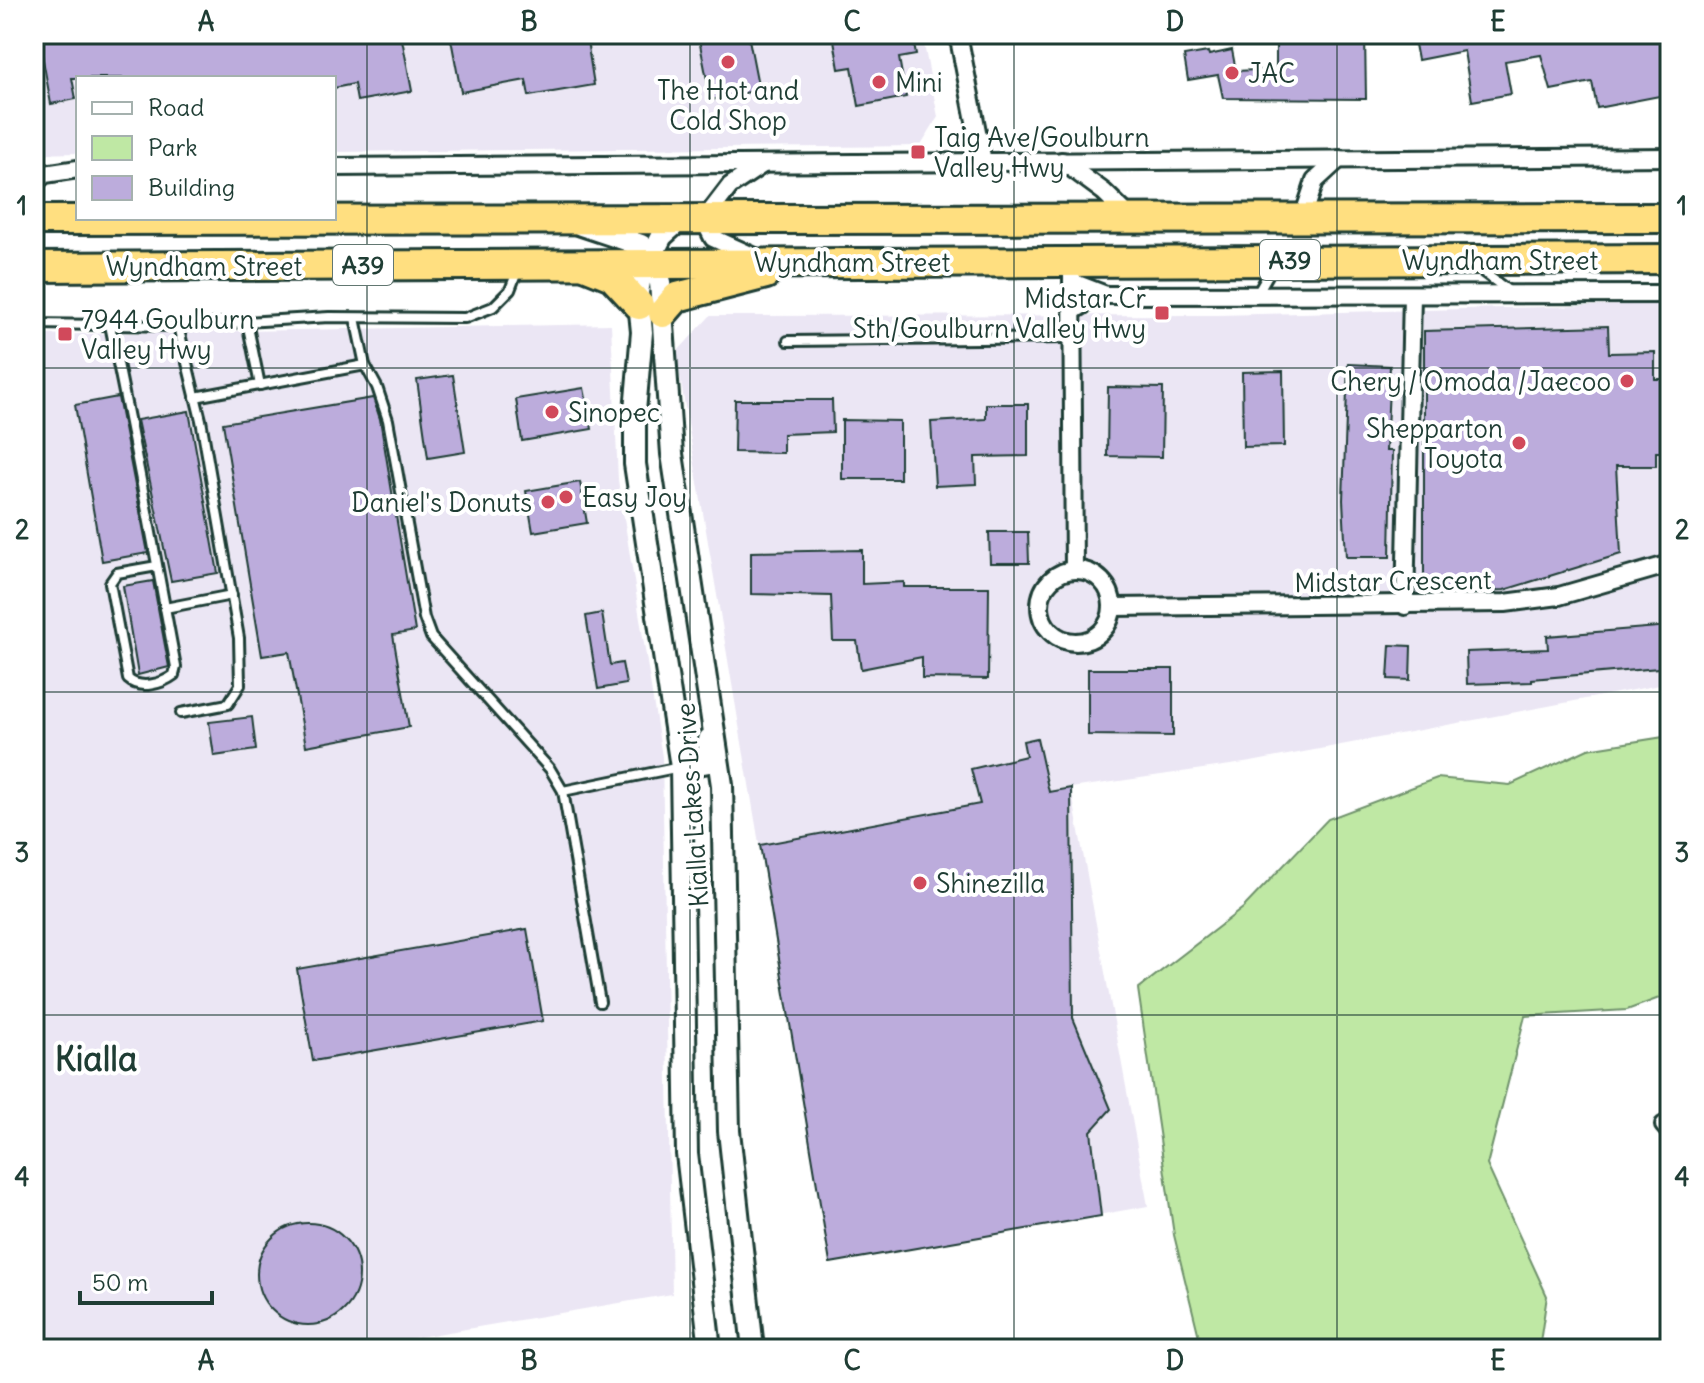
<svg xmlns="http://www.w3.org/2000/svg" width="1704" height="1383" font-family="Delius,sans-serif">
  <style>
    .built { fill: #ebe6f4 }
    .green { fill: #bfe8a4; stroke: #6f926c; stroke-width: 2 }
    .building { fill: #bcacdc; stroke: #1f3d34; stroke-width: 2 }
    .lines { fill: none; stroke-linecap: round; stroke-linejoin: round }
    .service-casing { stroke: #1f3d34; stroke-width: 14 }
    .minor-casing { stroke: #1f3d34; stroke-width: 22 }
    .tertiary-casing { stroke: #1f3d34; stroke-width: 26 }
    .trunk-casing { stroke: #1f3d34; stroke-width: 34 }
    .service { stroke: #fff; stroke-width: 8 }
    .minor { stroke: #fff; stroke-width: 16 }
    .tertiary { stroke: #fff; stroke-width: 20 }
    .trunk { stroke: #ffdf80; stroke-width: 28 }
    .grid { fill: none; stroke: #1f3d34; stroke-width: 2; stroke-opacity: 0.55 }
    .poi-dot { fill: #d1495b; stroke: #fff; stroke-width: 3 }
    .labels { text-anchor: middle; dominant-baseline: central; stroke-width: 8; stroke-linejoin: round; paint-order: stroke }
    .shield { fill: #fff; stroke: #627771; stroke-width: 2 }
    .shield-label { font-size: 24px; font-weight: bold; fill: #1f3d34 }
    .poi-label { font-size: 26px; fill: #1f3d34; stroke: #fff; text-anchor: start }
    .street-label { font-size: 26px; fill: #1f3d34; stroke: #fff }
    .district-label { font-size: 34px; font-weight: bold; fill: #1f3d34; stroke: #fff }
    .neatline { fill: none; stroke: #1f3d34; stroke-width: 3 }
    .grid-label { font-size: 26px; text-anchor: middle; font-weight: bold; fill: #1f3d34 }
  </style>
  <rect width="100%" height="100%" fill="#fff"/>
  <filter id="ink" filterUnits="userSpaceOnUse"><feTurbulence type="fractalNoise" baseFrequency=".0125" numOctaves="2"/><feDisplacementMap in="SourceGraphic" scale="16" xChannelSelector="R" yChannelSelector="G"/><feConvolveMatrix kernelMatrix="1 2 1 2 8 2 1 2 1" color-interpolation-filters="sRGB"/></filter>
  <g filter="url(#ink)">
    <!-- built -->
    <g class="built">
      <path d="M34 34H922L938 117 920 146 334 152V78H78V153L34 154Z"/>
      <path d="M1670 304V683L1251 762 1071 788 1148 1206 830 1263 676 353 710 316 1217 315Z"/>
      <path d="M611 324 618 480 662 757 672 1294 349 1349H34V335Z"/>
    </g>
    <!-- green -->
    <path class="green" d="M1670 736V994L1627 1010 1525 1016 1487 1165 1547 1296 1539 1349H1202L1174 1235 1138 989 1243 908 1328 819 1437 778 1510 785 1588 749Z"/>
    <!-- building -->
    <g class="building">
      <path d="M34 34H401L412 91 357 101 354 84 334 88V78H72L76 99 51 104 42 54 34 55Z"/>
      <path d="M450 34H586L594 85 529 96 526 80 461 92Z"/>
      <path d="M698 34H748L759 90 711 100Z"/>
      <path d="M833 34H912L916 55 899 58 906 97 859 106 852 67 839 69Z"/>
      <path d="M1276 34H1365L1366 99 1223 98 1218 75 1188 80 1184 56 1208 52 1209 55 1232 50 1236 71 1276 69Z"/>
      <path d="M1413 34H1670V94L1597 108 1592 82 1551 90 1541 55 1505 61 1511 94 1472 101 1464 51 1418 60Z"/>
      <path d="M1608 326 1609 353 1655 352V379H1670V452H1656V466H1616L1621 554 1504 590 1424 593V331Z"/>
      <path d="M1348 364 1390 366 1386 451H1392L1390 557H1346L1343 500Z"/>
      <path d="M1283 371 1284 446 1243 447 1242 372Z"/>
      <path d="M453 375 465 452 428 458 417 380Z"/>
      <path d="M1108 387 1163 388 1162 457 1107 456Z"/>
      <path d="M584 388 592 429 522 441 516 399Z"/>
      <path d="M118 397 148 553 102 561 75 405Z"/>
      <path d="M373 398 380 419 415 631 393 635 409 727 306 746 289 652 262 656 223 423Z"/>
      <path d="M735 400H832L833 432 783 434V453L734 452Z"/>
      <path d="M986 404H1028V456L975 457 976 484 935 486 931 422 986 419Z"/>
      <path d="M189 411 218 573 171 581 137 420Z"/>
      <path d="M842 420 900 421V479H842Z"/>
      <path d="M580 482 587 523 533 532 526 491Z"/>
      <path d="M989 532H1028L1029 563H990Z"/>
      <path d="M862 550V584L904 582V587H989L988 679 922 678V657L861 669 857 641H833L831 596 751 594V552Z"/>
      <path d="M153 581 169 667 138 675 123 586Z"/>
      <path d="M602 613 610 665 622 663 626 684 598 689 586 616Z"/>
      <path d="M1670 626V667L1532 679V682L1467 684 1466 652 1548 649 1547 636Z"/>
      <path d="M1390 645 1411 646 1410 680 1388 679Z"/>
      <path d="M1088 669H1173V736L1088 735Z"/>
      <path d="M252 717 256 750 214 756 209 722Z"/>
      <path d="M1037 738 1049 792 1071 788 1073 1018 1111 1109 1091 1131 1101 1216 830 1263 760 845 980 804 971 769 1026 756 1023 741Z"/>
      <path d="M527 929 543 1021 313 1061 297 969Z"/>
      <circle cx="308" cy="1274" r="51"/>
    </g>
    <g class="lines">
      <!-- service casing -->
      <g class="service-casing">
        <g id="service">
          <path d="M1479 269 1510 292"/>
          <path d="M1257 294 1272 268"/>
          <path d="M1073 316 1106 295"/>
          <path d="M355 318 365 365 377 387 388 420 424 618 431 637 550 769 563 791 600 1002"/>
          <path d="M247 322 260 385"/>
          <path d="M34 324 178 326 329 317 465 318 493 307 510 290 518 269"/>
          <path d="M110 325C134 438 155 553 176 667L174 675C162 684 140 690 128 679L110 583 117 573 157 566"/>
          <path d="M178 326 201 420 239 638 240 685 228 704 181 713"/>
          <path d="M788 341 1072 338"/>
          <path d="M195 397 365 365"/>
          <path d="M165 608 232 595"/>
          <path d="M563 791 680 767"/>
        </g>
      </g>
      <!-- minor casing -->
      <g class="minor-casing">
        <g id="minor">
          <path d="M958 34 983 162"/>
          <path d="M1062 161 1104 192 1132 219"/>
          <path d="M334 167 1670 157"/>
          <path d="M34 183 45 174 78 169"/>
          <path d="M1302 220 1315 181 1339 159"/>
          <path d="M755 257 713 238 704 220 730 186 763 164"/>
          <path d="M1072 274 1074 570"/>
          <path d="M1072 282 1106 295 1670 294"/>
          <circle cx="1076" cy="606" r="36"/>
          <path d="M1405 606 1412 295"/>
          <path d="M1112 607 1505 603 1559 596 1670 564"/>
          <path d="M1664 1125 1670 1132"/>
        </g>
      </g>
      <!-- tertiary casing -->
      <g class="tertiary-casing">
        <g id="tertiary">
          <path d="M680 220 662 236 641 277 638 292 642 332 635 411V464L681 767 687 1154 710 1349"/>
          <path d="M581 225 641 245 660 282 672 454 722 785 729 1131 753 1349"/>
          <path d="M681 767 709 762V739"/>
        </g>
      </g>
      <!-- trunk casing -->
      <g class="trunk-casing">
        <g id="trunk">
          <path d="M34 220 1670 218"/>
          <path d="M587 266 612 276 639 305"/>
          <path d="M34 267 1670 259"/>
          <path d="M663 313 677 297 766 274"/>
        </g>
      </g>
      <!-- service -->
      <use href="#service" class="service"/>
      <!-- minor -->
      <use href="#minor" class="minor"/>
      <!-- tertiary -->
      <use href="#tertiary" class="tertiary"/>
      <!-- trunk -->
      <use href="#trunk" class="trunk"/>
    </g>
  </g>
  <!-- grid -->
  <path class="grid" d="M367 34V1349M690 34V1349M1014 34V1349M1337 34V1349M34 368H1670M34 692H1670M34 1015H1670"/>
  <!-- markers -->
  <g class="poi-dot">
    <circle cx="728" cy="62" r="8"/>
    <circle cx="1232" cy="73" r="8"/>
    <circle cx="879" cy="82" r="8"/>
    <rect x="910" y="144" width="16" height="16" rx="4"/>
    <rect x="1154" y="305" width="16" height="16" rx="4"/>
    <rect x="57" y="326" width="16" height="16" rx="4"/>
    <circle cx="1627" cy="381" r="8"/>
    <circle cx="552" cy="412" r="8"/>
    <circle cx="1519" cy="443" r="8"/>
    <circle cx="566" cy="497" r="8"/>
    <circle cx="548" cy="502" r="8"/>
    <circle cx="920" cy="883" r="8"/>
  </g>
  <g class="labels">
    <!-- shield labels -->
    <g class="shield">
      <rect x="1260" y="240" width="60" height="40" rx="6"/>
      <rect x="333" y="245" width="60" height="40" rx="6"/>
    </g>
    <g class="shield-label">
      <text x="1290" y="260">A39</text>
      <text x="363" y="265">A39</text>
    </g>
    <!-- poi labels -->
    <g class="poi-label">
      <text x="1248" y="73">JAC</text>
      <text x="895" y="82">Mini</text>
      <text x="728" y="90" text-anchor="middle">The Hot and<tspan x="728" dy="30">Cold Shop</tspan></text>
      <text x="934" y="137">Taig Ave/Goulburn<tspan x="934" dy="30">Valley Hwy</tspan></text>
      <text x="1146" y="298" text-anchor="end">Midstar Cr<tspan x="1146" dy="30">Sth/Goulburn Valley Hwy</tspan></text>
      <text x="81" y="319">7944 Goulburn<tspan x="81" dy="30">Valley Hwy</tspan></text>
      <text x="1611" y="381" text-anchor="end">Chery / Omoda /Jaecoo</text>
      <text x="568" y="412">Sinopec</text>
      <text x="1503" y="428" text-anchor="end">Shepparton<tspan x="1503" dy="30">Toyota</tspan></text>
      <text x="582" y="497">Easy Joy</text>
      <text x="532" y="502" text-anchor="end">Daniel's Donuts</text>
      <text x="936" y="883">Shinezilla</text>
    </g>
    <!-- street labels -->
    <g class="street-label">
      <text x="1500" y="260">Wyndham Street</text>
      <text x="852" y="262">Wyndham Street</text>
      <text x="204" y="266">Wyndham Street</text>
      <text transform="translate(1393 581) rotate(-1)">Midstar Crescent</text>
      <text transform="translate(692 805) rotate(-94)">Kialla Lakes Drive</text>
    </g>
    <!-- district labels -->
    <g class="district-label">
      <text x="96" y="1058">Kialla</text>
    </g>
  </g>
  <!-- margin -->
  <rect width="1704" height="1383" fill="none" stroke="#fff" stroke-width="88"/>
  <!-- legend -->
  <rect x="76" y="76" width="260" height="144" fill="#ffffff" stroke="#a5b1ae" stroke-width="2"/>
  <rect x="92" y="102" width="40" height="12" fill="#ffffff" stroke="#a5b1ae" stroke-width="2"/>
  <text x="148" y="116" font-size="24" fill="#1f3d34">Road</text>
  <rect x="92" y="136" width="40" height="24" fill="#bfe8a4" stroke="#a5b1ae" stroke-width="2"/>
  <text x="148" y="156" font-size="24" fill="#1f3d34">Park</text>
  <rect x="92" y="176" width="40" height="24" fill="#bcacdc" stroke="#a5b1ae" stroke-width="2"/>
  <text x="148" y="196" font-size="24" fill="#1f3d34">Building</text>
  <!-- scale -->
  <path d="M80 1291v12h132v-12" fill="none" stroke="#1f3d34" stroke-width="4"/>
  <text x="92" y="1291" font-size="24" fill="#1f3d34" stroke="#ffffff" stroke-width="6" paint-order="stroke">50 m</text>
  <rect x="44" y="44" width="1616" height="1295" class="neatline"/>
  <g class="grid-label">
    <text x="206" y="31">A</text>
    <text x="529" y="31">B</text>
    <text x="852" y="31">C</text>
    <text x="1175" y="31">D</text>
    <text x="1498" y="31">E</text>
    <text x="22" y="215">1</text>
    <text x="1682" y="215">1</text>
    <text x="22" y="539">2</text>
    <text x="1682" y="539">2</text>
    <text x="22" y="862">3</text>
    <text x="1682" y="862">3</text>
    <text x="22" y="1186">4</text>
    <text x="1682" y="1186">4</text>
    <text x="206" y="1370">A</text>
    <text x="529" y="1370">B</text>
    <text x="852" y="1370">C</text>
    <text x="1175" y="1370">D</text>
    <text x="1498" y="1370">E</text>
  </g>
</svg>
